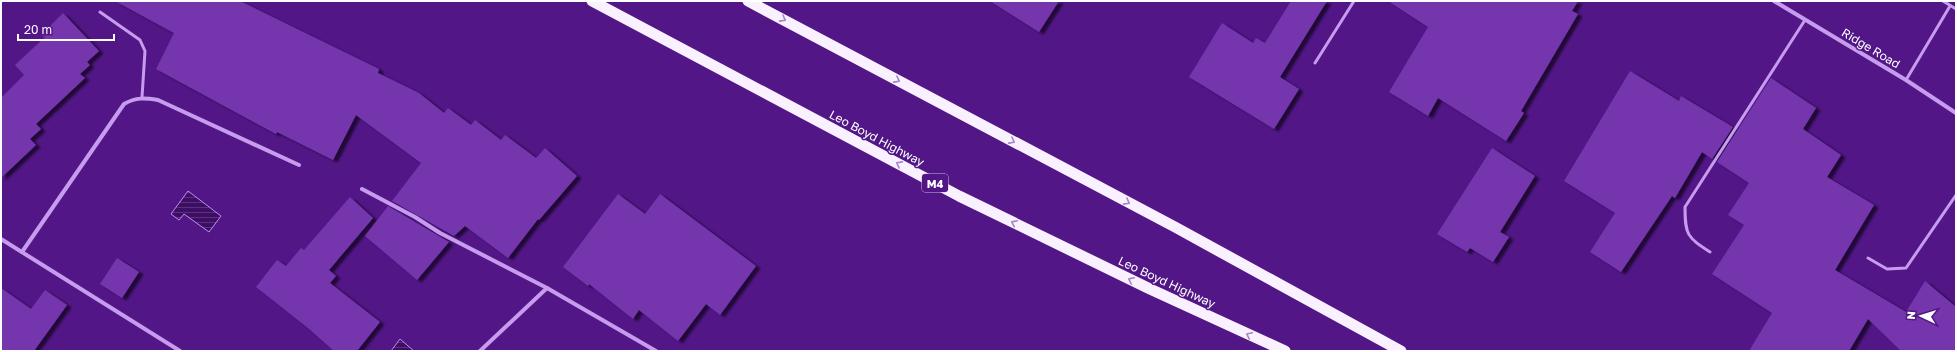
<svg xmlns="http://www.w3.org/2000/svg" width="1957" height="352" font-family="'Golos Text',sans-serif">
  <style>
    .water { fill: url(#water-rules); stroke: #c08ef1 }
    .building { fill: #7436ad; filter: url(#shadow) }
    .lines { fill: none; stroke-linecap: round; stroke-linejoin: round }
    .service { stroke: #c79cee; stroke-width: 3 }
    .minor { stroke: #c79cee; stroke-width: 4 }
    .trunk { stroke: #f9f1ff; stroke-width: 11 }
    .oneway { stroke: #a684c3 }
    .labels { text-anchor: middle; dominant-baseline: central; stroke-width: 3; stroke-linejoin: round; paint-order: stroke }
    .shield { fill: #521687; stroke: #cbb9db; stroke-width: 1 }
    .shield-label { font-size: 11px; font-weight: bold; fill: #fff }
    .street-label { font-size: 12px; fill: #fff; stroke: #521687 }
  </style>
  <defs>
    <pattern id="water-rules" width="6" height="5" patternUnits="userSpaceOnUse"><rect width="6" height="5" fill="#3d0e64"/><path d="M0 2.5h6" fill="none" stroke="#5a327b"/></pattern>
    <filter id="shadow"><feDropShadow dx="4.5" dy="2.5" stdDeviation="1" flood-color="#0009"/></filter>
  </defs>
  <rect width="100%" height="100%" fill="#521687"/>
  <!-- water -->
  <g class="water">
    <path d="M188 191 221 216 209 232 184 214 179 220 171 214Z"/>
    <path d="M400 339 414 351H391Z"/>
  </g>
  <!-- building -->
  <g class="building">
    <path d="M115 1H240L379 69 378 73 419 93 444 113 448 108 471 125 475 120 501 140 505 135 536 158 545 148 577 176 539 220 538 219 508 258 465 226 454 236 392 201 421 163 356 115 333 160 277 132 276 134 156 69 174 33Z"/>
    <path d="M990 1H1059L1039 32Z"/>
    <path d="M1291 1H1327L1280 77 1299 89 1274 129 1189 77 1222 23 1253 43 1256 38 1265 43Z"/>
    <path d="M1388 1H1578L1572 11 1578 14 1521 111 1524 113 1506 141 1438 98 1428 116 1389 92 1428 27Z"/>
    <path d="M63 13 99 51 87 62 90 65 80 74 85 78 36 124 41 129 30 139 36 145 1 178V98L24 75 15 65 45 37 41 35Z"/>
    <path d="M1630 71 1679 101 1681 96 1733 127 1712 159 1702 152 1675 198 1672 196 1621 272 1590 252 1615 213 1564 181Z"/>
    <path d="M1771 78 1816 108 1803 129 1841 155 1827 177 1874 205 1835 270 1906 312 1925 281 1956 307V351H1901L1868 319 1849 351H1749L1772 313 1712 274 1744 225 1728 215 1749 183 1717 162Z"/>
    <path d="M1492 148 1535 176 1500 232 1509 237 1493 262 1470 248 1467 252 1437 234Z"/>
    <path d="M618 194 645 214 660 194 756 266 720 315 706 304 678 341 639 310 633 319 589 284 588 286 563 267Z"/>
    <path d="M350 197 373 218 329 270 336 276 330 283 380 322 357 351H334L308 328 256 287 277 260 286 266 301 248 304 250Z"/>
    <path d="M388 206 449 242 417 280 365 236Z"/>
    <path d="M117 258 139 272 122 298 100 284Z"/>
    <path d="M1 288 31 309 45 290 67 305 34 351H1Z"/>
  </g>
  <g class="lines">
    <!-- service -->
    <g class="service">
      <path d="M1943 1 1956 9"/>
      <path d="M100 12 140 40 145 51 142 97"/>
      <path d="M1315 63 1354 1"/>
      <path d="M1906 80 1950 6"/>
      <path d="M1710 252C1687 237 1685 235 1685 207L1805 20"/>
      <path d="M1868 258 1887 269 1906 268 1956 195"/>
    </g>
    <!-- minor -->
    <g class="minor">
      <path d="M1774 1 1906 80 1956 113"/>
      <path d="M362 189 415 217 440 233 547 288 656 351"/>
      <path d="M1 239 180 351"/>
      <path d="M22 252 124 104C136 97 145 98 158 100L299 165"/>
      <path d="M480 351 547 288"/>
    </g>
    <!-- trunk -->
    <g class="trunk">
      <path d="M592 1 959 196 1150 289 1285 351"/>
      <path d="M748 1 1175 227 1401 351"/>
    </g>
  </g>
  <!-- one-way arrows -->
  <defs><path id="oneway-chevron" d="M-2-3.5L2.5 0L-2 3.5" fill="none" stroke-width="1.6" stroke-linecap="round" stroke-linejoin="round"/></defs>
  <g class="oneway">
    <use href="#oneway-chevron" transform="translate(783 19) rotate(28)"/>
    <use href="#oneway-chevron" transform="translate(897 80) rotate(28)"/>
    <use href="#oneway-chevron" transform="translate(1012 141) rotate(28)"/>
    <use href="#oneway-chevron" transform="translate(899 164) rotate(-152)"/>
    <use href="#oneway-chevron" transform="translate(1127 202) rotate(28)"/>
    <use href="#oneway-chevron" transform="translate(1014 223) rotate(-154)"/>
    <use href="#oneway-chevron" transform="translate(1131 280) rotate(-154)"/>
    <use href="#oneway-chevron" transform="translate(1249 335) rotate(-155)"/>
  </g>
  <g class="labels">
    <!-- shield labels -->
    <rect class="shield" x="922" y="174" width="26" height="18" rx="3"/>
    <g class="shield-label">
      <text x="935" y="183">M4</text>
    </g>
    <!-- street labels -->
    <g class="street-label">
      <text transform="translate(1871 48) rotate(31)">Ridge Road</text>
      <text transform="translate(877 138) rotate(28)">Leo Boyd Highway</text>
      <text transform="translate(1167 282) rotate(25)">Leo Boyd Highway</text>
    </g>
  </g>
  <!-- border -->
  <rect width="1957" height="352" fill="none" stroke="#ffffff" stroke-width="4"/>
  <!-- north arrow -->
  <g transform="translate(1921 316) rotate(274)" stroke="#521687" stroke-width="3" paint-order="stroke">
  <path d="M0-3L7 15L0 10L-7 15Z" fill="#ffffff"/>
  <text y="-6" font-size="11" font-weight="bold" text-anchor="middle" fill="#ffffff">N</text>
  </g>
  <!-- scale -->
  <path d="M18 34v6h96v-6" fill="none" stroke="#ffffff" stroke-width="2"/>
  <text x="24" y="34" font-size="12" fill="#ffffff" stroke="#521687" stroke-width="3" paint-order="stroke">20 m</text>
</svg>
